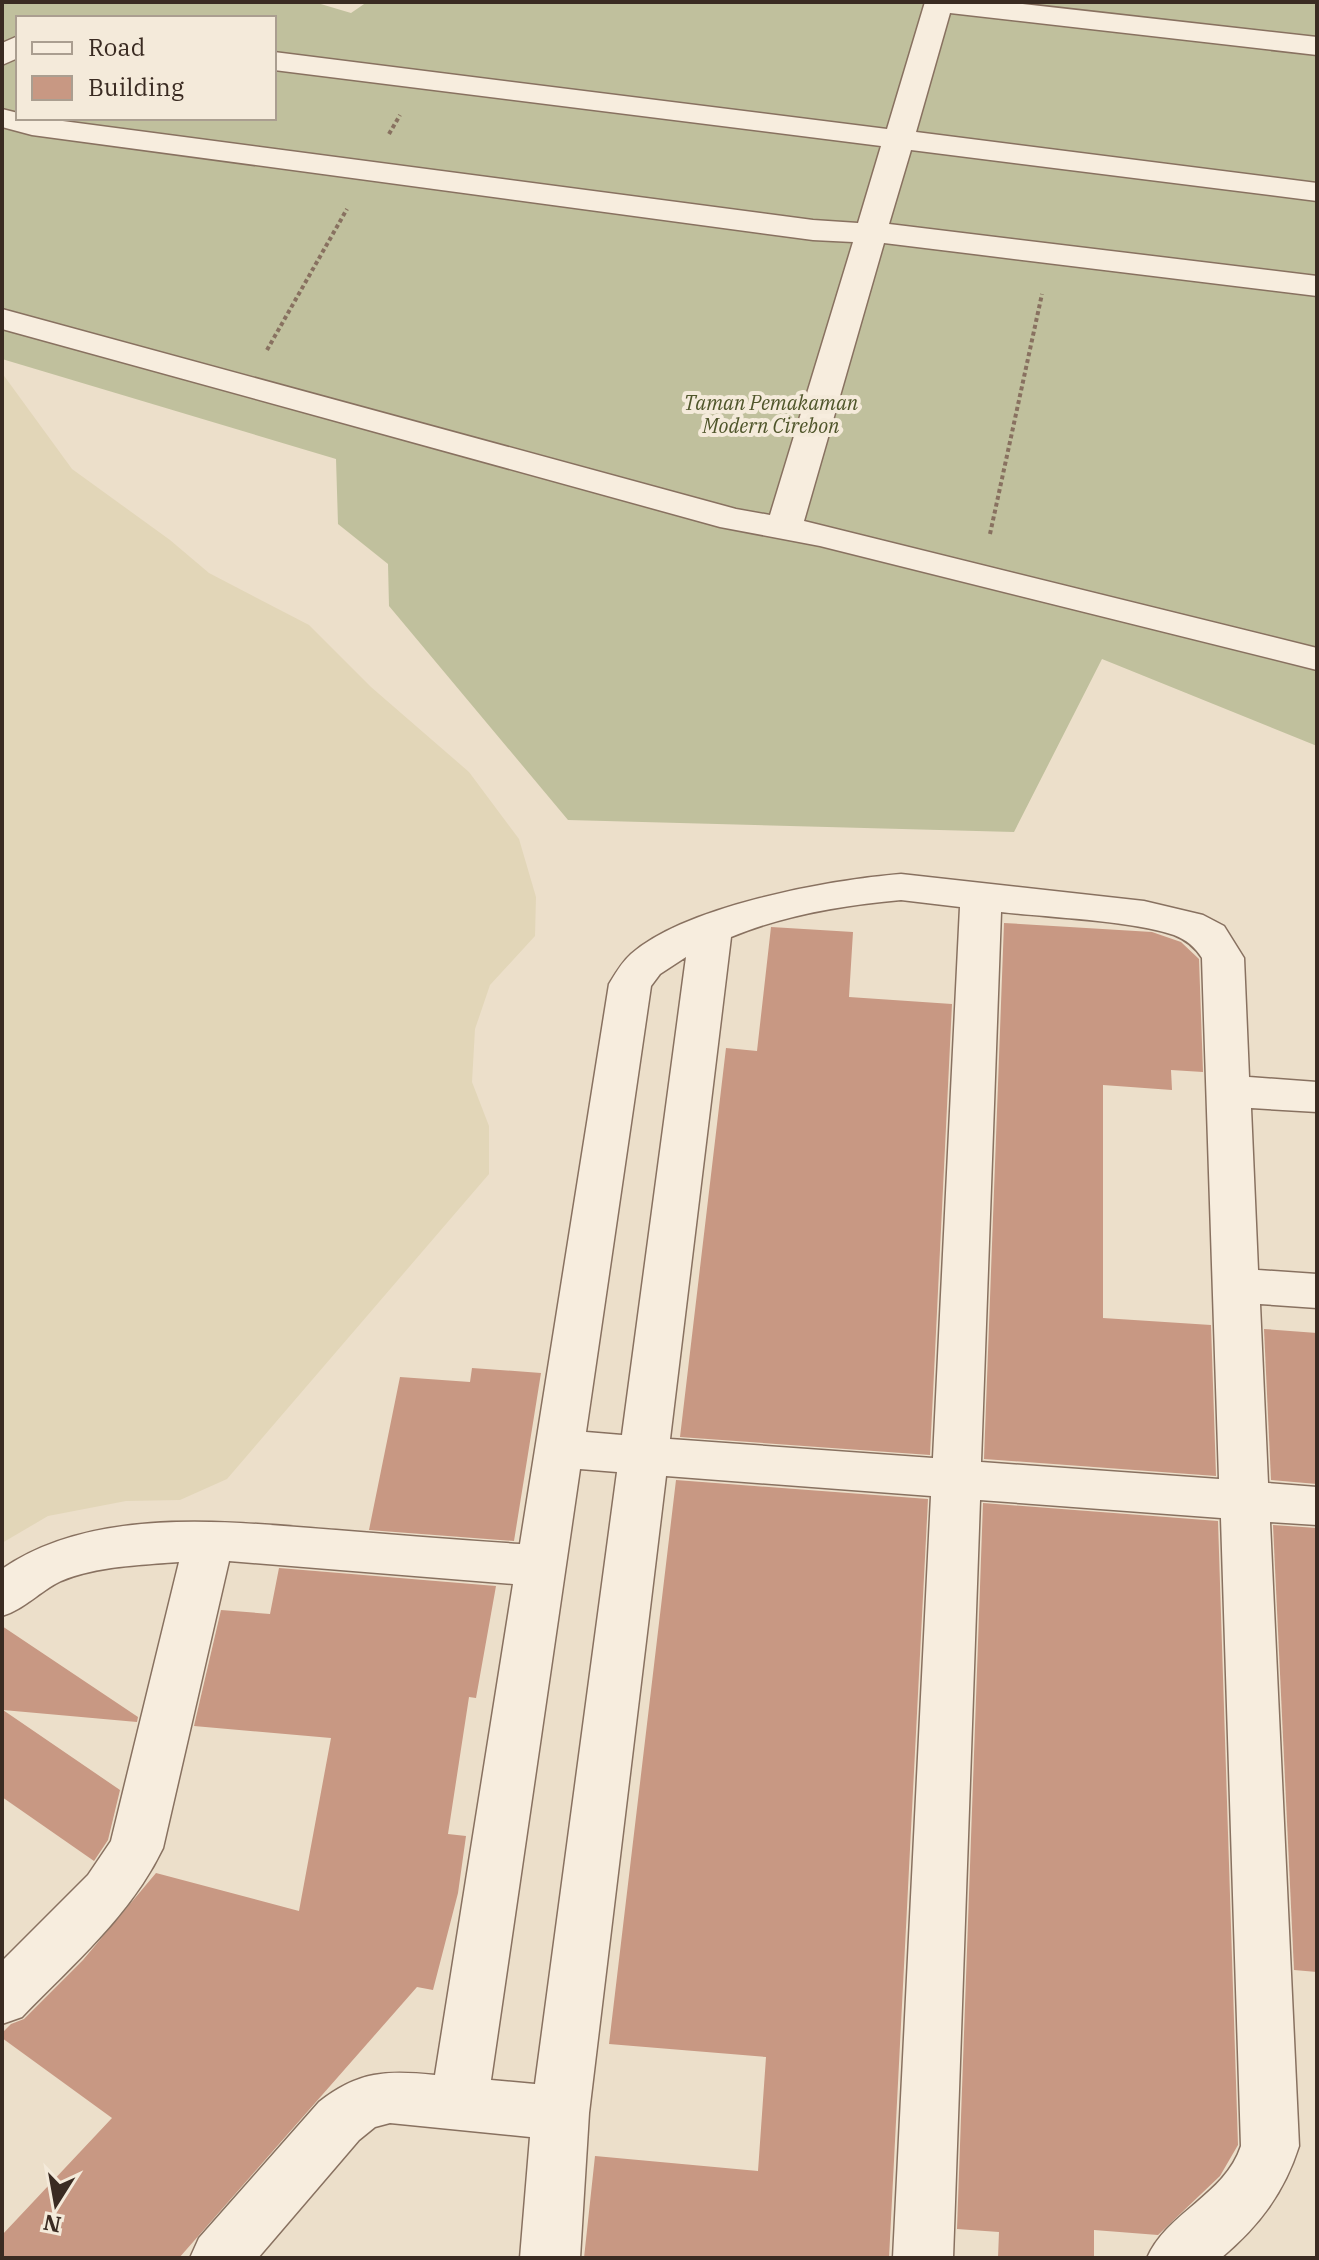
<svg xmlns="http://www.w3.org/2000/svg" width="1319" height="2260" font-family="'IBM Plex Serif',serif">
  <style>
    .farmland { fill: #e2d6b8 }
    .cemetery { fill: #c0c09d; fill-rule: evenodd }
    .building { fill: #c89883 }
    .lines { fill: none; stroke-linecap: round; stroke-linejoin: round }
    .minor-casing { stroke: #887160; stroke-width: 3 }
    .path { stroke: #887160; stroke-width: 4; stroke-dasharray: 4 3; stroke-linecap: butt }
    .minor { fill: #f7edde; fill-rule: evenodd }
    .labels { text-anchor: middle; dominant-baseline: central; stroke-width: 8; stroke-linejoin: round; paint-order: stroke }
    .far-park-label { font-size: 20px; font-style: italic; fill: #4f552a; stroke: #f4eada }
  </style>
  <rect width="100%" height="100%" fill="#ecdfca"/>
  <!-- farmland -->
  <path class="farmland" d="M2 373 72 469 170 540 209 573 309 625 371 687 469 772 519 839 536 897 535 936 490 985 475 1029 472 1082 489 1126V1174L227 1479 180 1500 126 1501 48 1516 2 1543Z"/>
  <!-- cemetery -->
  <path class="cemetery" d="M2 2H314L351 13 367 2H1317V746L1102 659 1014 832 568 820 389 606 388 564 338 524 336 459 2 359ZM18 18H274V118H18Z"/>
  <!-- building -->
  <g class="building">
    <path d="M1004 923 1152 932 1181 942 1199 959 1203 1072 1171 1070 1172 1090 1103 1085V1318L1211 1325 1216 1476 984 1459Z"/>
    <path d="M771 927 853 932 849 997 952 1004 930 1455 680 1437 726 1048 757 1051Z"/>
    <path d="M1264 1329 1317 1333V1484L1271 1480Z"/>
    <path d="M472 1368 541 1373 514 1541 369 1530 400 1377 470 1382Z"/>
    <path d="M676 1480 928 1499 889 2258H584L595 2156 758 2171 766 2057 609 2044Z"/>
    <path d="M983 1503 1218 1521 1238 2145 1220 2176 1158 2235 1094 2230V2258H998L999 2232 957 2229Z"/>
    <path d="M1273 1525 1317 1528V1972L1294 1970Z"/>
    <path d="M279 1568 496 1586 476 1698 469 1697 448 1834 466 1836 458 1893 433 1990 417 1987 179 2258H2V2235L112 2118 2 2038V2033L11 2024 24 2019 83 1960 156 1873 299 1911 331 1738 194 1726 221 1610 270 1614Z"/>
    <path d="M2 1626 138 1717 137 1722 3 1710 120 1790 108 1840 94 1861 2 1797Z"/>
  </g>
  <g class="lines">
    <!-- minor casing -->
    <g class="minor-casing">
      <g id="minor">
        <path d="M925 2H1006L1317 37V55L950 13 916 132 1317 183V201L911 150 889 224 1317 276V296L884 243 804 521 1317 648V670L820 546 720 527 2 329V309L736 509 770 515 853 242 813 240 32 135 2 127V109L18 113V118H40L813 220 858 223 881 146 274 70V52L887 129Z"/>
        <path d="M18 36V58L2 65V43Z"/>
        <path d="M901 874 1144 901 1203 915 1224 926 1244 958 1249 1077 1317 1082V1112L1251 1108 1258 1270 1317 1274V1308L1260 1304 1268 1483 1317 1487V1525L1270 1522 1299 2146C1284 2193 1259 2226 1221 2258H1147C1167 2212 1225 2195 1241 2146L1221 1518 980 1500 953 2258H893L931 1496 666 1476 589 2113 580 2258H520L530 2137 390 2123 375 2127 359 2140 258 2258H190L199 2238 319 2102C358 2071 387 2070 435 2075L513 1584 229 1561 163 1848C131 1915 73 1964 22 2017L2 2024V1961L88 1875 111 1841 179 1562C141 1565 96 1566 61 1581 40 1591 25 1609 2 1616V1569C95 1505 230 1522 336 1530 397 1535 458 1540 520 1544L609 984C615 974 622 962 631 954 686 906 828 880 901 874ZM901 900 960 907 933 1458 670 1439 731 937C784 915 844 905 901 900ZM1001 912C1052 918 1127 920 1174 935 1187 940 1195 947 1202 958L1219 1479 981 1462ZM686 957 622 1435 586 1432 651 986 660 974ZM580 1469 617 1472 535 2084 491 2080Z"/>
      </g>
    </g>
    <!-- path -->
    <g class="path">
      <path d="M389 134 400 115"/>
      <path d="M267 350 347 209"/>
      <path d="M990 534 1042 294"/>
    </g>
    <!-- minor -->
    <use href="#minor" class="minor"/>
  </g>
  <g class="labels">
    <!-- far-park labels -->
    <g class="far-park-label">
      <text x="771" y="402">Taman Pemakaman<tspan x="771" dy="23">Modern Cirebon</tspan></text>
    </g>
  </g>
  <!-- border -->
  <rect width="1319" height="2260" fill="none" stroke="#3a2b22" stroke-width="8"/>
  <!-- legend -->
  <rect x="16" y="16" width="260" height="104" fill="#f4eada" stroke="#aa9e90" stroke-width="2"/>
  <rect x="32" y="42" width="40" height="12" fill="#f7edde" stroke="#aa9e90" stroke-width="2"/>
  <text x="88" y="56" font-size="24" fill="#3a2b22">Road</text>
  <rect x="32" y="76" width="40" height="24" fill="#c89883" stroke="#aa9e90" stroke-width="2"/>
  <text x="88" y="96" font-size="24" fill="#3a2b22">Building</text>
  <!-- north arrow -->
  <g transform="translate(56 2204) rotate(191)" stroke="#f4eada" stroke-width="6" paint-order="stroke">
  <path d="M0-6L14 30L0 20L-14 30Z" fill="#3a2b22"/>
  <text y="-12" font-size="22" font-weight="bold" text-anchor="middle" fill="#3a2b22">N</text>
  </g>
</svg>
